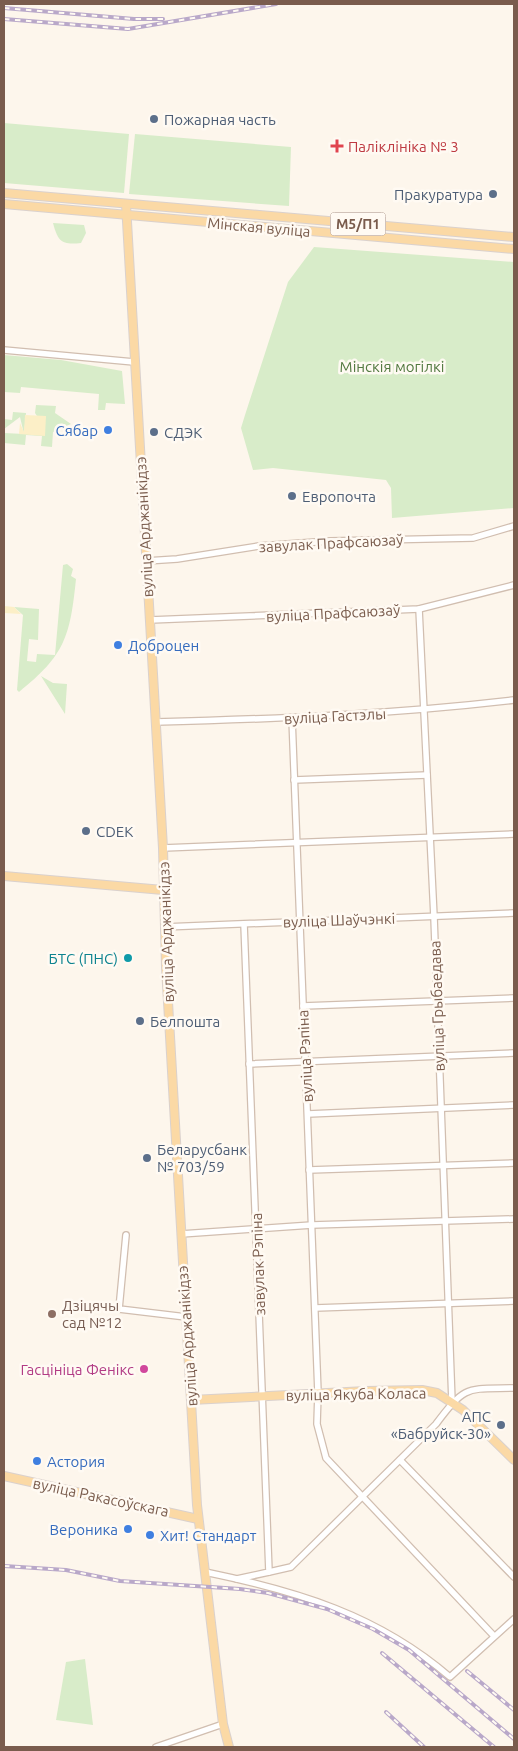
<svg xmlns="http://www.w3.org/2000/svg" width="518" height="1751" font-family="Ubuntu,sans-serif">
  <style>
    .green { fill: #d8ecc9 }
    .sand { fill: #fcefc7 }
    .lines { fill: none; stroke-linecap: round; stroke-linejoin: round }
    .minor-casing { stroke: #d1beb0; stroke-width: 8 }
    .major-casing { stroke: #dad1cd; stroke-width: 10 }
    .minor { stroke: #fff; stroke-width: 5.5 }
    .major { stroke: #fbd9a5; stroke-width: 8 }
    .rail-casing { stroke: #b9a8c9; stroke-width: 4 }
    .rail { stroke: #fffaf3; stroke-width: 2; stroke-dasharray: 5.5; stroke-linecap: butt }
    .service-dot { fill: #5c6f8a; stroke: #fffaf3; stroke-width: 2 }
    .health-dot { fill: #e0444e; stroke: #fffaf3; stroke-width: 2 }
    .shop-dot { fill: #3f7fe0; stroke: #fffaf3; stroke-width: 2 }
    .culture-dot { fill: #0f9aa8; stroke: #fffaf3; stroke-width: 2 }
    .education-dot { fill: #8d6e63; stroke: #fffaf3; stroke-width: 2 }
    .hotel-dot { fill: #d1479c; stroke: #fffaf3; stroke-width: 2 }
    .labels { text-anchor: middle; dominant-baseline: central; stroke-width: 5; stroke-linejoin: round; paint-order: stroke }
    .shield { fill: #fffaf3; stroke: #a28b7f; stroke-width: 1 }
    .shield-label { font-size: 14px; font-weight: bold; fill: #7a5c4d }
    .service-label { font-size: 15px; fill: #4e5e75; stroke: #fffaf3; text-anchor: start }
    .health-label { font-size: 15px; fill: #be3a42; stroke: #fffaf3; text-anchor: start }
    .street-label { font-size: 15px; fill: #7a5c4d; stroke: #fffaf3 }
    .park-label { font-size: 15px; fill: #537a41; stroke: #fffaf3 }
    .shop-label { font-size: 15px; fill: #366cbe; stroke: #fffaf3; text-anchor: start }
    .culture-label { font-size: 15px; fill: #0d838f; stroke: #fffaf3; text-anchor: end }
    .education-label { font-size: 15px; fill: #785e54; stroke: #fffaf3; text-anchor: start }
    .hotel-label { font-size: 15px; fill: #b23c85; stroke: #fffaf3; text-anchor: end }
  </style>
  <rect width="100%" height="100%" fill="#fdf6ec"/>
  <!-- green -->
  <g class="green">
    <path d="M4 123 129 134 124 193 4 183Z"/>
    <path d="M135 134 291 147 289 206 129 194Z"/>
    <path d="M53 223 84 225 86 233 81 243C62 245 58 242 53 223Z"/>
    <path d="M314 247 514 262V508L392 518 391 488 386 480 273 468 253 470 241 428 245 415 288 282Z"/>
    <path d="M4 355 61 360 122 371 125 404 106 403 105 410H98L99 394 21 387 20 393 4 392Z"/>
    <path d="M36 405 56 406 55 413 71 424 53 432 52 447 41 446 42 436 26 435 25 445 4 443V433L24 434 20 417 4 429V419L12 420 13 412 26 413 24 434 46 417 37 416 35 413Z"/>
    <path d="M67 564 73 569 71 576 76 579C70 637 65 655 19 692L17 690 23 615 14 607 39 609 38 640 29 639 27 661 36 662 37 654 55 655 63 565Z"/>
    <path d="M41 676 53 683 67 684 65 714Z"/>
    <path d="M85 1659 93 1725 56 1720 66 1662Z"/>
  </g>
  <!-- sand -->
  <g class="sand">
    <path d="M25 415 46 416 45 436 19 434 20 423 24 432Z"/>
    <path d="M4 606 14 607 21 614 4 613Z"/>
  </g>
  <g class="lines">
    <!-- minor casing -->
    <g class="minor-casing">
      <g id="minor">
        <path d="M4 350 134 362"/>
        <path d="M146 561 177 559 259 546 330 541 473 538 514 526"/>
        <path d="M419 609 434 917 452 1402"/>
        <path d="M150 620 419 609 514 585"/>
        <path d="M292 718 318 1393 317 1424 326 1458 494 1636"/>
        <path d="M156 722C276 719 395 714 514 700"/>
        <path d="M294 780 427 775"/>
        <path d="M163 848 514 834"/>
        <path d="M164 927 514 913"/>
        <path d="M303 1006 514 998"/>
        <path d="M249 1064 514 1053"/>
        <path d="M308 1114 514 1105"/>
        <path d="M309 1170 514 1163"/>
        <path d="M181 1234 312 1225 514 1219"/>
        <path d="M126 1235 119 1309 186 1317"/>
        <path d="M315 1308 514 1301"/>
        <path d="M400 1460 514 1577"/>
        <path d="M205 1572C297 1591 378 1615 450 1677L514 1619"/>
        <path d="M269 1572 291 1567 436 1424C466 1384 467 1389 514 1388"/>
        <path d="M237 1579 269 1572 244 924"/>
        <path d="M156 1747 223 1724"/>
      </g>
    </g>
    <!-- major casing -->
    <g class="major-casing">
      <g id="major">
        <path d="M4 193 514 237"/>
        <path d="M4 204 514 249"/>
        <path d="M126 204 163 848 166 967 197 1505 223 1724 229 1747"/>
        <path d="M4 876 163 890"/>
        <path d="M191 1400 366 1391 422 1390 437 1393 463 1410 514 1460"/>
        <path d="M4 1476 198 1519"/>
      </g>
    </g>
    <!-- minor -->
    <use href="#minor" class="minor"/>
    <!-- major -->
    <use href="#major" class="major"/>
    <!-- rail casing -->
    <g class="rail-casing">
      <g id="rail">
        <path d="M4 8 134 19H163"/>
        <path d="M4 19 128 29 276 4"/>
        <path d="M4 1566 66 1570 120 1581 240 1589 268 1593 327 1609 373 1629 409 1650 514 1739"/>
        <path d="M382 1653 494 1747"/>
        <path d="M467 1671 514 1710"/>
        <path d="M386 1712 424 1747"/>
      </g>
    </g>
    <!-- rail -->
    <use href="#rail" class="rail"/>
  </g>
  <!-- markers -->
  <g class="service-dot">
    <circle cx="154" cy="119" r="5"/>
    <circle cx="493" cy="194" r="5"/>
    <circle cx="154" cy="432" r="5"/>
    <circle cx="292" cy="496" r="5"/>
    <circle cx="86" cy="831" r="5"/>
    <circle cx="140" cy="1021" r="5"/>
    <circle cx="147" cy="1158" r="5"/>
    <circle cx="501" cy="1425" r="5"/>
  </g>
  <path class="health-dot" d="M334.5 138.5h5v5h5v5h-5v5h-5v-5h-5v-5h5z"/>
  <g class="shop-dot">
    <circle cx="108" cy="430" r="5"/>
    <circle cx="118" cy="645" r="5"/>
    <circle cx="37" cy="1461" r="5"/>
    <circle cx="128" cy="1529" r="5"/>
    <circle cx="150" cy="1535" r="5"/>
  </g>
  <circle class="culture-dot" cx="128" cy="958" r="5"/>
  <circle class="education-dot" cx="52" cy="1314" r="5"/>
  <circle class="hotel-dot" cx="144" cy="1369" r="5"/>
  <g class="labels">
    <!-- shield labels -->
    <rect class="shield" x="330.5" y="212.5" width="55" height="23" rx="4"/>
    <g class="shield-label">
      <text x="358" y="224">М5/П1</text>
    </g>
    <!-- service labels -->
    <g class="service-label">
      <text x="164" y="119">Пожарная часть</text>
      <text x="483" y="194" text-anchor="end">Пракуратура</text>
      <text x="164" y="432">СДЭК</text>
      <text x="302" y="496">Европочта</text>
      <text x="96" y="831">CDEK</text>
      <text x="150" y="1021">Белпошта</text>
      <text x="157" y="1149">Беларусбанк<tspan x="157" dy="17">№ 703/59</tspan></text>
      <text x="491" y="1416" text-anchor="end">АПС<tspan x="491" dy="17">«Бабруйск-30»</tspan></text>
    </g>
    <!-- health labels -->
    <g class="health-label">
      <text x="348" y="146">Паліклініка № 3</text>
    </g>
    <!-- street labels -->
    <g class="street-label">
      <text transform="translate(259 227) rotate(5)">Мінская вуліца</text>
      <text transform="translate(144 527) rotate(-93)">вуліца Арджанікідзэ</text>
      <text transform="translate(331 543) rotate(-3)">завулак Прафсаюзаў</text>
      <text transform="translate(333 613) rotate(-3)">вуліца Прафсаюзаў</text>
      <text transform="translate(335 716) rotate(-3)">вуліца Гастэлы</text>
      <text transform="translate(339 920) rotate(-2)">вуліца Шаўчэнкі</text>
      <text transform="translate(166 932) rotate(-92)">вуліца Арджанікідзэ</text>
      <text transform="translate(437 1006) rotate(-92)">вуліца Грыбаедава</text>
      <text transform="translate(305 1056) rotate(-93)">вуліца Рэпіна</text>
      <text transform="translate(258 1264) rotate(-92)">завулак Рэпіна</text>
      <text transform="translate(187 1336) rotate(-94)">вуліца Арджанікідзэ</text>
      <text transform="translate(356 1394) rotate(-1)">вуліца Якуба Коласа</text>
      <text transform="translate(101 1497) rotate(12)">вуліца Ракасоўскага</text>
    </g>
    <!-- park labels -->
    <g class="park-label">
      <text x="392" y="366">Мінскія могілкі</text>
    </g>
    <!-- shop labels -->
    <g class="shop-label">
      <text x="98" y="430" text-anchor="end">Сябар</text>
      <text x="128" y="645">Доброцен</text>
      <text x="47" y="1461">Астория</text>
      <text x="118" y="1529" text-anchor="end">Вероника</text>
      <text x="160" y="1535">Хит! Стандарт</text>
    </g>
    <!-- culture labels -->
    <g class="culture-label">
      <text x="118" y="958">БТС (ПНС)</text>
    </g>
    <!-- education labels -->
    <g class="education-label">
      <text x="62" y="1305">Дзіцячы<tspan x="62" dy="17">сад №12</tspan></text>
    </g>
    <!-- hotel labels -->
    <g class="hotel-label">
      <text x="134" y="1369">Гасцініца Фенікс</text>
    </g>
  </g>
  <!-- border -->
  <rect width="518" height="1751" fill="none" stroke="#7a5c4d" stroke-width="10"/>
</svg>
